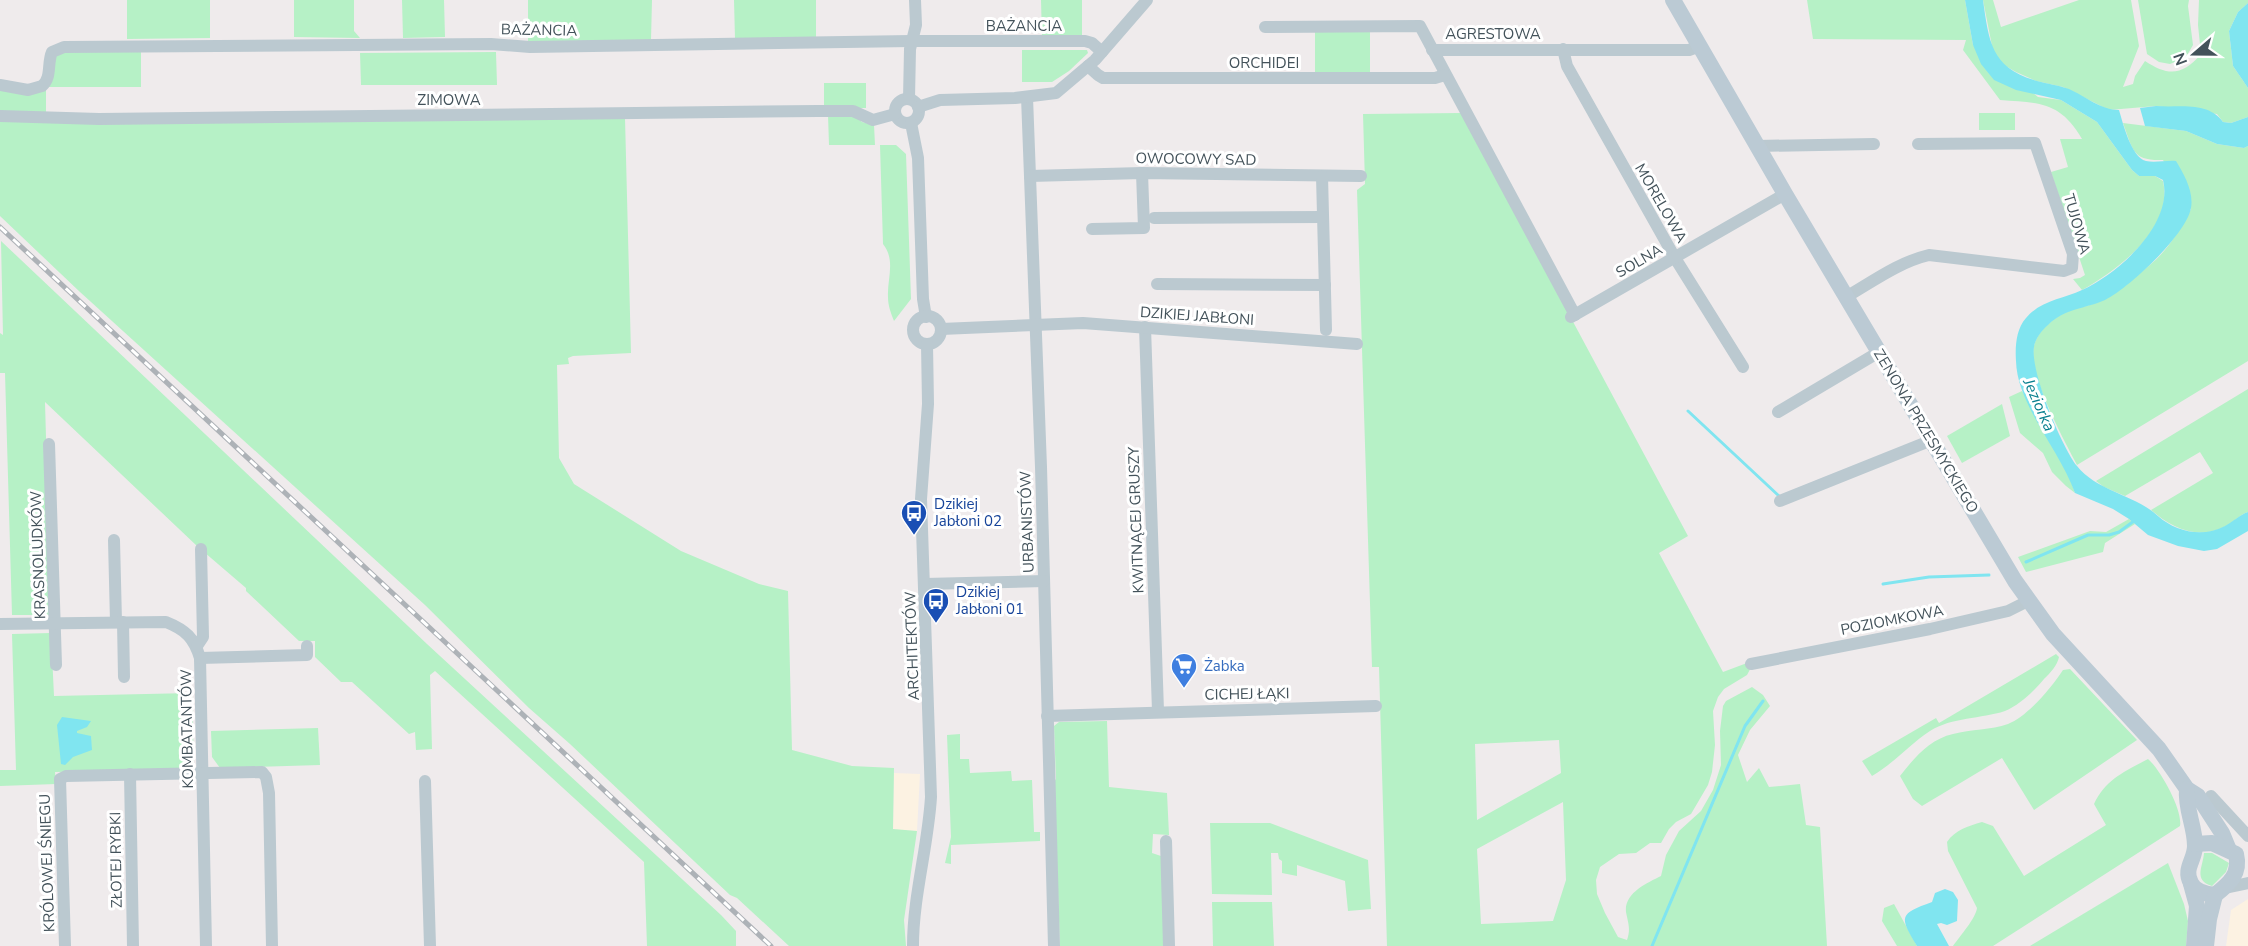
<svg xmlns="http://www.w3.org/2000/svg" width="2248" height="946" font-family="'Nunito Sans',sans-serif">
  <style>
    .commercial { fill: #fcf2e2 }
    .green { fill: #b6f1c6; fill-rule: evenodd }
    .water { fill: #80e5f0 }
    .lines { fill: none; stroke-linecap: round; stroke-linejoin: round }
    .stream { stroke: #80e5f0; stroke-width: 3 }
    .minor { stroke: #bbc9d0; stroke-width: 12 }
    .secondary { stroke: #bbcad4; stroke-width: 16 }
    .rail-casing { stroke: #adb2b7; stroke-width: 5 }
    .rail { stroke: #fff; stroke-width: 3; stroke-dasharray: 9; stroke-linecap: butt }
    .labels { text-anchor: middle; dominant-baseline: central; stroke-width: 6; stroke-linejoin: round; paint-order: stroke }
    .street-label { font-size: 15px; fill: #43525a; stroke: #fff }
    .transit-label { font-size: 15px; fill: #164399; stroke: #fff; text-anchor: start }
    .shop-label { font-size: 15px; fill: #366cbe; stroke: #fff; text-anchor: start }
    .water-label { font-size: 16px; font-style: italic; fill: #077f8e; stroke: #fff }
  </style>
  <rect width="100%" height="100%" fill="#efebec"/>
  <!-- commercial -->
  <g class="commercial">
    <path d="M894 773 920 774 917 831 893 830Z"/>
    <path d="M2248 899V946H2226L2231 910Z"/>
  </g>
  <!-- green -->
  <g class="green">
    <path d="M127 0H210V38L127 39Z"/>
    <path d="M294 0H354V31L360 38 294 37Z"/>
    <path d="M402 0H444L445 37 403 38Z"/>
    <path d="M528 0H652L651 40 528 43Z"/>
    <path d="M734 0H816V39H735Z"/>
    <path d="M1041 0H1082V38H1042Z"/>
    <path d="M1807 0H1965L1973 45 2038 97 2061 100 2097 122 2132 170 2139 176H2155L2163 181C2174 228 2118 270 2082 290L2073 279 2080 278 2085 275 2051 172 2068 167 2060 139H2082C2060 101 2039 103 2000 100L1963 50 1966 40 1813 39Z"/>
    <path d="M1983 0H1993L2001 27 2079 0H2131L2139 46 2123 87 2133 84 2135 76 2145 61C2169 77 2183 75 2201 54L2198 25 2199 0H2248V3L2238 12 2229 31 2233 66 2248 88V117L2231 123 2223 122 2217 114 2156 106 2109 110 2063 87 2036 81 2016 72 2002 64 1993 51Z"/>
    <path d="M2138 0H2189L2188 6 2193 45 2186 57 2170 64 2159 62 2147 54Z"/>
    <path d="M1315 30 1370 31V73H1315Z"/>
    <path d="M1022 50H1087L1088 53 1069 71 1052 82H1022Z"/>
    <path d="M141 51V87H48L55 55 64 52Z"/>
    <path d="M496 52 497 85H361L360 53Z"/>
    <rect x="824" y="83" width="42" height="25"/>
    <path d="M46 87V113L0 115V88Z"/>
    <path d="M1461 113 1688 536 1659 553 1723 672 1755 660 1747 675 1724 689 1718 697 1713 711 1715 745 1712 772 1708 785 1691 814 1676 822 1669 829 1661 843H1650L1636 853 1619 854 1600 867 1596 880 1597 894 1605 913 1618 937 1627 940C1631 928 1628 923 1626 912 1624 893 1647 883 1661 876L1666 855 1679 831 1701 811 1713 790 1721 765 1720 731 1723 706 1726 701 1752 687 1763 695 1770 706 1750 730 1738 755 1747 782 1759 768 1769 787 1800 784 1806 825 1820 827 1827 946H1387L1379 667H1372L1357 190 1365 184 1363 114ZM1559 740 1561 773 1477 820 1475 744ZM1563 802 1566 880 1553 921 1481 924 1477 849Z"/>
    <rect x="1979" y="113" width="36" height="17"/>
    <path d="M828 115 855 116 862 122 874 125 875 145H829Z"/>
    <path d="M625 118 631 353 573 356 568 358 569 364 557 365 559 458 574 484 681 551 759 584 788 591 792 750 852 766 894 768 893 829 917 831 904 920 906 946H789L737 898 730 895 570 744 529 708 425 605 80 292 0 216V121Z"/>
    <path d="M2123 123 2186 131 2217 144 2244 148 2248 146V361L2077 465C2064 440 2027 373 2034 346 2038 329 2057 315 2073 309 2080 307 2088 306 2095 303 2108 297 2140 274 2151 264 2168 250 2181 228 2191 209L2163 160C2132 161 2133 150 2123 123Z"/>
    <path d="M880 145H896L906 154 911 299 894 321C891 313 888 306 888 297 887 279 896 260 883 244Z"/>
    <path d="M1 241 427 644 721 915 736 931V946H647L644 862 435 671 430 675 432 749 416 750 415 732 409 734 352 682H341L315 657V641H299L246 591V588L197 546 45 402 51 615H12L5 373H0V333L3 335Z"/>
    <path d="M2248 389V512C2239 515 2233 523 2224 527 2197 540 2172 528 2151 510L2213 473 2200 452 2125 496 2104 487 2096 481Z"/>
    <path d="M2022 391 2068 472 2075 493 2066 486 2052 472 2043 453 2020 433 2009 397Z"/>
    <path d="M2002 404 2010 436 1962 463 1947 436Z"/>
    <path d="M2129 519 2135 524 2105 543 2103 552 2026 572 2018 557 2090 531 2106 532Z"/>
    <path d="M51 633 54 696 192 693 194 769 55 772 56 784 0 786V770H16L12 634Z"/>
    <path d="M2056 654 2059 657C2057 666 2051 672 2044 679 2034 691 2020 705 2005 711 1981 719 1952 717 1930 731 1909 745 1894 763 1872 776L1862 761 1936 718 1939 723Z"/>
    <path d="M2070 669 2137 740 2034 810 2002 758 1922 806 1913 799 1900 776C1914 758 1930 739 1953 734 1971 729 1991 730 2008 724 2027 717 2052 687 2063 670Z"/>
    <path d="M1107 721 1109 787 1167 793 1169 835 1153 834 1152 853 1161 856 1167 946H1060L1054 782 1056 779 1054 726 1059 722Z"/>
    <path d="M318 728 320 765 220 768 212 757 211 731Z"/>
    <path d="M960 734V759H969L970 773 1011 771 1012 781 1032 780 1034 832H1040V841L951 845V864L945 863 951 837 947 735Z"/>
    <path d="M2148 759C2160 769 2183 810 2180 826L1993 946H1953C1960 936 1976 918 1977 908L1948 851 1947 842C1955 830 1968 826 1982 822L1993 826 2024 876 2106 825 2094 804C2106 779 2124 772 2148 759Z"/>
    <path d="M1210 823H1270L1368 860 1371 909 1348 911 1345 881 1297 865V876L1282 873V861L1279 859 1278 853H1271L1272 895 1212 894Z"/>
    <path d="M2204 853H2212L2229 863 2226 872 2212 886C2193 880 2203 867 2204 853Z"/>
    <path d="M2168 863 2184 904 2188 921 2186 946H2030Z"/>
    <path d="M1212 902H1272L1274 946H1213Z"/>
    <path d="M1894 904 1917 946H1897L1882 921 1884 908Z"/>
  </g>
  <!-- water -->
  <g class="water">
    <path d="M1965 0H1983C1989 42 1991 68 2037 81 2048 84 2058 85 2069 89 2085 96 2101 110 2119 110 2123 123 2131 157 2146 161 2155 163 2167 160 2176 161 2184 174 2194 192 2191 208 2186 235 2129 288 2105 300 2085 309 2065 308 2048 325 2042 330 2035 339 2034 347 2030 371 2062 447 2077 466 2098 492 2134 494 2158 516 2176 532 2203 538 2225 526 2233 522 2239 515 2248 512V531L2217 549 2204 551 2178 546 2148 535 2129 519 2113 509 2075 493C2060 450 2017 405 2016 361 2015 347 2016 329 2026 318 2041 300 2063 299 2082 290 2118 274 2174 224 2163 180L2155 176H2139L2132 170 2097 122 2061 100 2016 90 1994 80 1981 64 1973 45Z"/>
    <path d="M2248 3V88L2233 66 2229 31 2238 12Z"/>
    <path d="M2156 106C2181 108 2207 101 2223 122L2231 123 2248 117V146L2244 148 2217 144 2186 131 2145 126 2140 108Z"/>
    <path d="M62 717 91 721 87 727 77 731V733L91 736 92 750 73 757 65 765 61 764 57 725Z"/>
    <path d="M1945 889 1953 892 1958 900 1957 921 1947 925 1941 923 1937 924 1949 946H1917C1899 916 1899 914 1932 902L1935 893Z"/>
  </g>
  <g class="lines">
    <!-- stream -->
    <g class="stream">
      <path d="M1688 411 1779 496"/>
      <path d="M2026 562 2088 535H2109L2119 532 2134 521"/>
      <path d="M1883 584 1929 577 1989 575"/>
      <path d="M1652 946 1745 726 1763 701"/>
    </g>
    <!-- minor -->
    <g class="minor">
      <path d="M1265 27 1420 26 1575 315"/>
      <path d="M1563 49 1567 66 1675 258 1743 367"/>
      <path d="M1432 50H1689L1700 46"/>
      <path d="M1088 66 1098 75 1103 78H1435L1445 75"/>
      <path d="M0 85 28 90 42 86C52 78 47 63 52 52L64 47 491 44 530 47 911 41H1085L1092 43 1102 52"/>
      <path d="M1027 97 1041 467 1054 946"/>
      <circle cx="907" cy="111" r="12"/>
      <path d="M909 99 910 49 916 25 915 0"/>
      <path d="M918 107 940 100 1015 98 1056 93 1095 60 1147 0"/>
      <path d="M0 116 99 119 818 111H853L873 120 895 114"/>
      <path d="M911 123 918 158 923 299 926 317"/>
      <path d="M1757 146 1874 144"/>
      <path d="M1030 176 1142 173 1361 176"/>
      <path d="M1322 176 1326 330"/>
      <path d="M1154 218 1322 217"/>
      <path d="M1092 229 1144 228 1142 173"/>
      <path d="M1157 284 1325 285"/>
      <path d="M1846 297C1872 282 1899 262 1929 255L2064 271 2072 268 2073 254 2035 143 1918 144"/>
      <circle cx="927" cy="330" r="14"/>
      <path d="M1571 317 1785 194"/>
      <path d="M1145 327 1158 711"/>
      <path d="M941 329 1083 323 1357 344"/>
      <path d="M1778 412 1879 352"/>
      <path d="M49 444 56 665"/>
      <path d="M1780 501 1932 440"/>
      <path d="M114 540 116 622"/>
      <path d="M925 584 1044 581"/>
      <path d="M123 622 124 677"/>
      <path d="M0 624 166 622C186 630 194 638 200 658L206 946"/>
      <path d="M197 646 203 637 201 549"/>
      <path d="M200 658 307 655V646"/>
      <path d="M1751 664 1930 629 2008 611 2028 601"/>
      <path d="M1047 716 1376 706"/>
      <path d="M130 774 133 946"/>
      <path d="M425 781 430 946"/>
      <path d="M2211 796 2248 836"/>
      <path d="M1166 841 1169 946"/>
      <path d="M2225 888 2248 883"/>
      <path d="M65 946 60 779 66 776 262 772 266 777 269 793 272 946"/>
      <path d="M913 946C913 896 928 847 931 797L921 499 928 404 927 344"/>
    </g>
    <!-- secondary -->
    <g class="secondary">
      <path d="M1673 0 1785 194 2015 581 2053 634 2159 749 2187 789 2198 796 2222 833 2229 850"/>
      <path d="M2187 789C2185 809 2195 826 2195 846 2195 860 2183 869 2191 883 2195 892 2206 894 2215 895"/>
      <path d="M2195 844 2212 843 2236 854C2241 874 2229 884 2215 895"/>
      <path d="M2191 884 2197 906 2194 946"/>
      <path d="M2206 946 2209 919 2215 895"/>
    </g>
    <!-- rail casing -->
    <g class="rail-casing">
      <path id="rail" d="M0 227 771 946"/>
    </g>
    <!-- rail -->
    <use href="#rail" class="rail"/>
  </g>
  <!-- icons -->
  <defs>
    <g id="bus-pin" transform="scale(1.35)"><path d="M0 17L-7.5 6A9.5 9.5 0 1 1 7.5 6Z" fill="#1a4fb4" stroke="#fff"/><path d="M-5-6H5V4H4V6H2V4H-2V6H-4V4H-5ZM-3.5-4V0h7V-4ZM-3.5 1.2v1.5H-2V1.2ZM2 1.2v1.5H3.5V1.2Z" fill="#fff"/></g>
    <g id="supermarket-pin" transform="scale(1.35)"><path d="M0 17L-7.5 6A9.5 9.5 0 1 1 7.5 6Z" fill="#3f7fe0" stroke="#fff"/><path d="M-6-5.5h2.5l.6 2H6L4.5 2H-2.5L-4.4-4H-6ZM-1.5 3.2a1.3 1.3 0 1 0 .1 0ZM3 3.2a1.3 1.3 0 1 0 .1 0Z" fill="#fff"/></g>
  </defs>
  <g fill-rule="evenodd">
    <use href="#bus-pin" x="914" y="513"/>
    <use href="#bus-pin" x="936" y="601"/>
    <use href="#supermarket-pin" x="1184" y="666"/>
  </g>
  <g class="labels">
    <!-- street labels -->
    <g class="street-label">
      <text x="1024" y="26">BAŻANCIA</text>
      <text transform="translate(539 30) rotate(1)">BAŻANCIA</text>
      <text x="1493" y="34">AGRESTOWA</text>
      <text x="1264" y="63">ORCHIDEI</text>
      <text x="449" y="100">ZIMOWA</text>
      <text transform="translate(1196 159) rotate(1)">OWOCOWY SAD</text>
      <text transform="translate(1661 203) rotate(60)">MORELOWA</text>
      <text transform="translate(2077 224) rotate(74)">TUJOWA</text>
      <text transform="translate(1639 261) rotate(-30)">SOLNA</text>
      <text transform="translate(1197 316) rotate(4)">DZIKIEJ JABŁONI</text>
      <text transform="translate(1926 431) rotate(59)">ZENONA PRZESMYCKIEGO</text>
      <text transform="translate(1136 520) rotate(-92)">KWITNĄCEJ GRUSZY</text>
      <text transform="translate(1027 522) rotate(-92)">URBANISTÓW</text>
      <text transform="translate(38 555) rotate(-92)">KRASNOLUDKÓW</text>
      <text transform="translate(1892 620) rotate(-11)">POZIOMKOWA</text>
      <text transform="translate(912 646) rotate(-92)">ARCHITEKTÓW</text>
      <text transform="translate(1247 694) rotate(-1)">CICHEJ ŁĄKI</text>
      <text transform="translate(187 729) rotate(-91)">KOMBATANTÓW</text>
      <text transform="translate(116 860) rotate(-91)">ZŁOTEJ RYBKI</text>
      <text transform="translate(47 863) rotate(-92)">KRÓLOWEJ ŚNIEGU</text>
    </g>
    <!-- transit labels -->
    <g class="transit-label">
      <text x="934" y="504">Dzikiej<tspan x="934" dy="17">Jabłoni 02</tspan></text>
      <text x="956" y="592">Dzikiej<tspan x="956" dy="17">Jabłoni 01</tspan></text>
    </g>
    <!-- shop labels -->
    <g class="shop-label">
      <text x="1204" y="666">Żabka</text>
    </g>
    <!-- water labels -->
    <g class="water-label">
      <text transform="translate(2039 405) rotate(66)">Jeziorka</text>
    </g>
  </g>
  <!-- north arrow -->
  <g transform="translate(2194 54) rotate(250)" stroke="#ffffff" stroke-width="4.5" paint-order="stroke">
  <path d="M0-4.5L10 22L0 15L-10 22Z" fill="#43525a"/>
  <text y="-9" font-size="16" font-weight="bold" text-anchor="middle" fill="#43525a">N</text>
  </g>
</svg>
